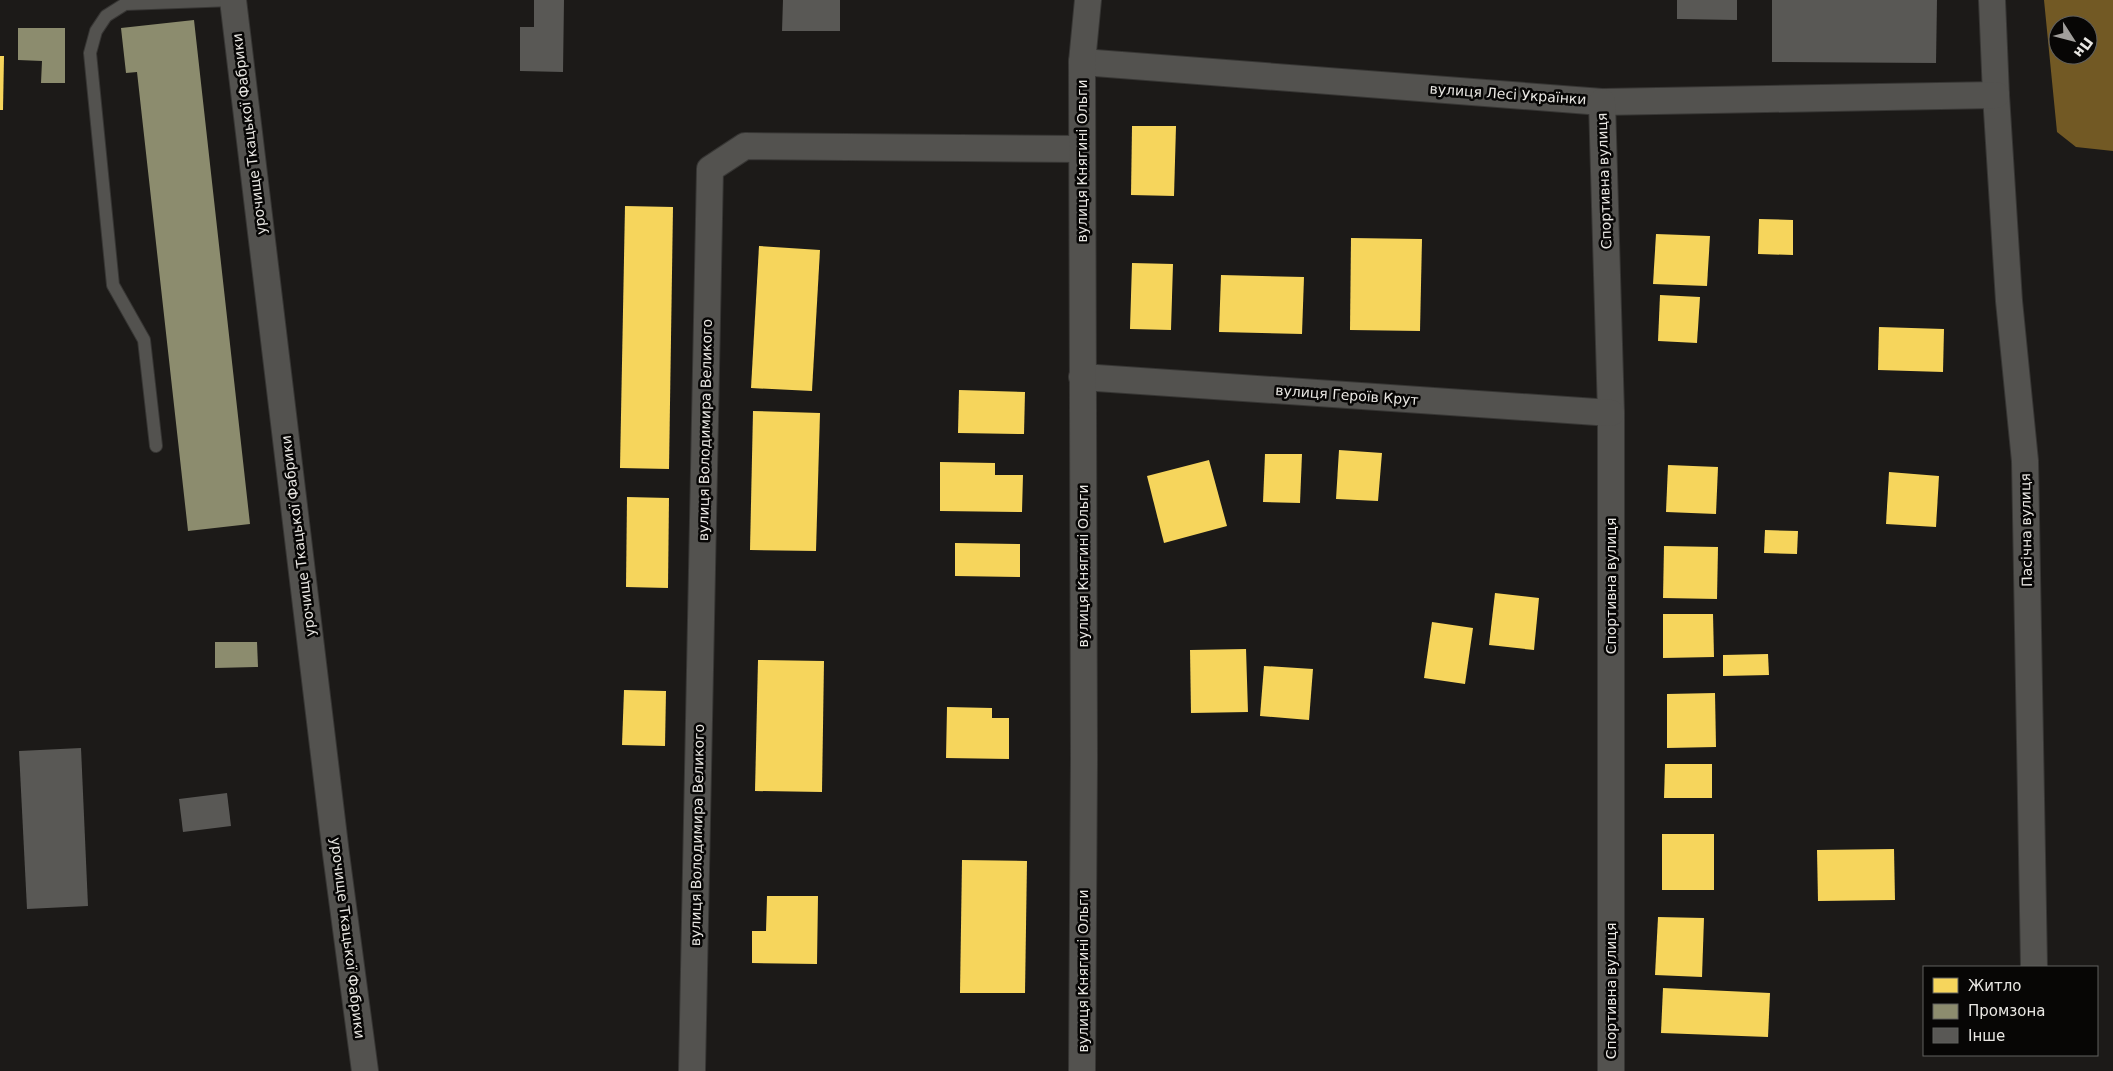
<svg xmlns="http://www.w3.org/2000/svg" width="2113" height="1071" font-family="'DejaVu Sans',sans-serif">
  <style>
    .water { fill: #725924; fill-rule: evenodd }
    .homes { fill: #f6d55c }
    .industry { fill: #8c8c6e }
    .building { fill: #595855 }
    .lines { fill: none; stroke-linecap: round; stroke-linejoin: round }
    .service-casing { stroke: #373634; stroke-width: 14 }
    .minor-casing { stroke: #373634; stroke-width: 28 }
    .service { stroke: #53524f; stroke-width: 12 }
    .minor { stroke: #53524f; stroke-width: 26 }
    .labels { text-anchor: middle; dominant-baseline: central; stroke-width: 5; stroke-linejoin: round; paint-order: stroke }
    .street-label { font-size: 14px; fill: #e9e7e3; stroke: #070605 }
  </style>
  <rect width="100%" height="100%" fill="#1c1a18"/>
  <!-- water -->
  <path class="water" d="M2044 0H2113V151L2076 147 2057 132ZM2058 25H2088V55H2058Z"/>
  <!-- homes -->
  <g class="homes">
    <path d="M0 56H4L3 110H0Z"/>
    <path d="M1132 126H1176L1174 196 1131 195Z"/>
    <path d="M625 206 673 207 669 469 620 468Z"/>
    <path d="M1759 219 1793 220V255L1758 254Z"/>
    <path d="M1656 234 1710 236 1707 286 1653 284Z"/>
    <path d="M1351 238 1422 239 1420 331 1350 330Z"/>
    <path d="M759 246 820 250 812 391 751 388Z"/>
    <path d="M1132 263 1173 264 1171 330 1130 329Z"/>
    <path d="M1221 275 1304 277 1302 334 1219 332Z"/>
    <path d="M1660 295 1700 297 1697 343 1658 341Z"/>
    <path d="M1879 327 1944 329 1943 372 1878 370Z"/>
    <path d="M959 390 1025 392 1024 434 958 433Z"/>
    <path d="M753 411 820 413 816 551 750 550Z"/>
    <path d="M1339 450 1382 453 1378 501 1336 499Z"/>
    <path d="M1265 454H1302L1300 503 1263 502Z"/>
    <path d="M1209 460 1227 526 1164 543 1147 476Z"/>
    <path d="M940 462 995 463V475H1023L1022 512 940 511Z"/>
    <path d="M1668 465 1718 467 1716 514 1666 512Z"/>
    <path d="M1889 472 1939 476 1936 527 1886 524Z"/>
    <path d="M627 497 669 498 668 588 626 587Z"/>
    <path d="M1765 530 1798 531 1797 554 1764 553Z"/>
    <path d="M955 543 1020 544V577L955 576Z"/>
    <path d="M1664 546 1718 547 1717 599 1663 598Z"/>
    <path d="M1495 593 1539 598 1534 650 1489 645Z"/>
    <path d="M1663 614H1713L1714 657 1663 658Z"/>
    <path d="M1432 622 1473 628 1465 684 1424 678Z"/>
    <path d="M1246 649 1248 712 1191 713 1190 650Z"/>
    <path d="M1768 654 1769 675 1723 676V655Z"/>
    <path d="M758 660 824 661 822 792 755 791Z"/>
    <path d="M1264 666 1313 669 1309 720 1260 716Z"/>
    <path d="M624 690 666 691 665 746 622 745Z"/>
    <path d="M1715 693 1716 747 1667 748V694Z"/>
    <path d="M947 707 992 708V718H1009V759L946 758Z"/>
    <path d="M1665 764H1712V798H1664Z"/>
    <rect x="1662" y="834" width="52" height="56"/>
    <path d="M1894 849 1895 900 1818 901 1817 850Z"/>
    <path d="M962 860 1027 861 1025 993H960Z"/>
    <path d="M767 896H818L817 964 752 963V931H766Z"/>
    <path d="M1658 917 1704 918 1702 977 1655 975Z"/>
    <path d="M1663 988 1770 993 1768 1037 1661 1033Z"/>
  </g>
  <!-- industry -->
  <g class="industry">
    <path d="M194 20 250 524 188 531 137 72 126 73 121 28Z"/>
    <path d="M18 28H65V83H41L42 61 18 60Z"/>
    <path d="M215 642H257L258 667 215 668Z"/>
  </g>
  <!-- building -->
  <g class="building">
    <path d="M534 0H564L563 72 520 71V27H534Z"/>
    <path d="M783 0H840V31H782Z"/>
    <path d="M1677 0H1737V20L1677 19Z"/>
    <path d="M1772 0H1937L1936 63 1772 62Z"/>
    <path d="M81 748 88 906 27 909 19 751Z"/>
    <path d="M227 793 231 826 183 832 179 799Z"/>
  </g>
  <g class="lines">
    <!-- service casing -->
    <g class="service-casing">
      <path id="service" d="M156 446 144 340 113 285 90 53 96 31 106 16 125 4 233 0"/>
    </g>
    <!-- minor casing -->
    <g class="minor-casing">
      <g id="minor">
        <path d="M233 0 336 854 365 1071"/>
        <path d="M1992 0 1996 95 2009 301 2025 461 2034 967"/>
        <path d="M1082 62 1602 102 1996 95"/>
        <path d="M1602 102 1611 413V1071"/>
        <path d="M1082 377 1611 413"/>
        <path d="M692 1071 710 169 745 146 1082 149"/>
        <path d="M1082 1071 1084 759 1082 62 1088 0"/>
      </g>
    </g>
    <!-- service -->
    <use href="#service" class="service"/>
    <!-- minor -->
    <use href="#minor" class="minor"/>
  </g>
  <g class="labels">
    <!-- street labels -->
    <g class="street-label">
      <text transform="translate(1508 94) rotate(4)">вулиця Лесі Українки</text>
      <text transform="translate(249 134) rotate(-97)">урочище Ткацької Фабрики</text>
      <text transform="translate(1082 161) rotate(-90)">вулиця Княгині Ольги</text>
      <text transform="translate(1604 181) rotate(-92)">Спортивна вулиця</text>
      <text transform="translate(1347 395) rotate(4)">вулиця Героїв Крут</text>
      <text transform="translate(705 430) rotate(-89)">вулиця Володимира Великого</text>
      <text transform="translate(2026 530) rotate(-91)">Пасічна вулиця</text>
      <text transform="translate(298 536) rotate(-97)">урочище Ткацької Фабрики</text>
      <text transform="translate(1083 566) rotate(-90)">вулиця Княгині Ольги</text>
      <text transform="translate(1611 586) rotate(-90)">Спортивна вулиця</text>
      <text transform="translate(697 835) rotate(-89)">вулиця Володимира Великого</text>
      <text transform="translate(348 938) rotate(83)">урочище Ткацької Фабрики</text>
      <text transform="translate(1083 971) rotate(-90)">вулиця Княгині Ольги</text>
      <text transform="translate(1611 991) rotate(-90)">Спортивна вулиця</text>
    </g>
  </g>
  <!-- legend -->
  <rect x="1923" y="966" width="175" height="90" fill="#070605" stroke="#61605e"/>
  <rect x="1933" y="978" width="25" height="15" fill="#f6d55c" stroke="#61605e"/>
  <text x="1968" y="991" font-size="15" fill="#e9e7e3">Житло</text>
  <rect x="1933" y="1004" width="25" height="15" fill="#8c8c6e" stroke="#61605e"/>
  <text x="1968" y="1016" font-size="15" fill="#e9e7e3">Промзона</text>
  <rect x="1933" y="1028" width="25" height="15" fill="#595855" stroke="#61605e"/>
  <text x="1968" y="1041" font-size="15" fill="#e9e7e3">Інше</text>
  <!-- north arrow -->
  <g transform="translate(2073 40) rotate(126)"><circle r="24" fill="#070605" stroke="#61605e"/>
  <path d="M0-4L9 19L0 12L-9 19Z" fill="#a19f9c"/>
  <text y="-8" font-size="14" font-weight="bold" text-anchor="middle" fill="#e9e7e3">Пн</text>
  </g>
</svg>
